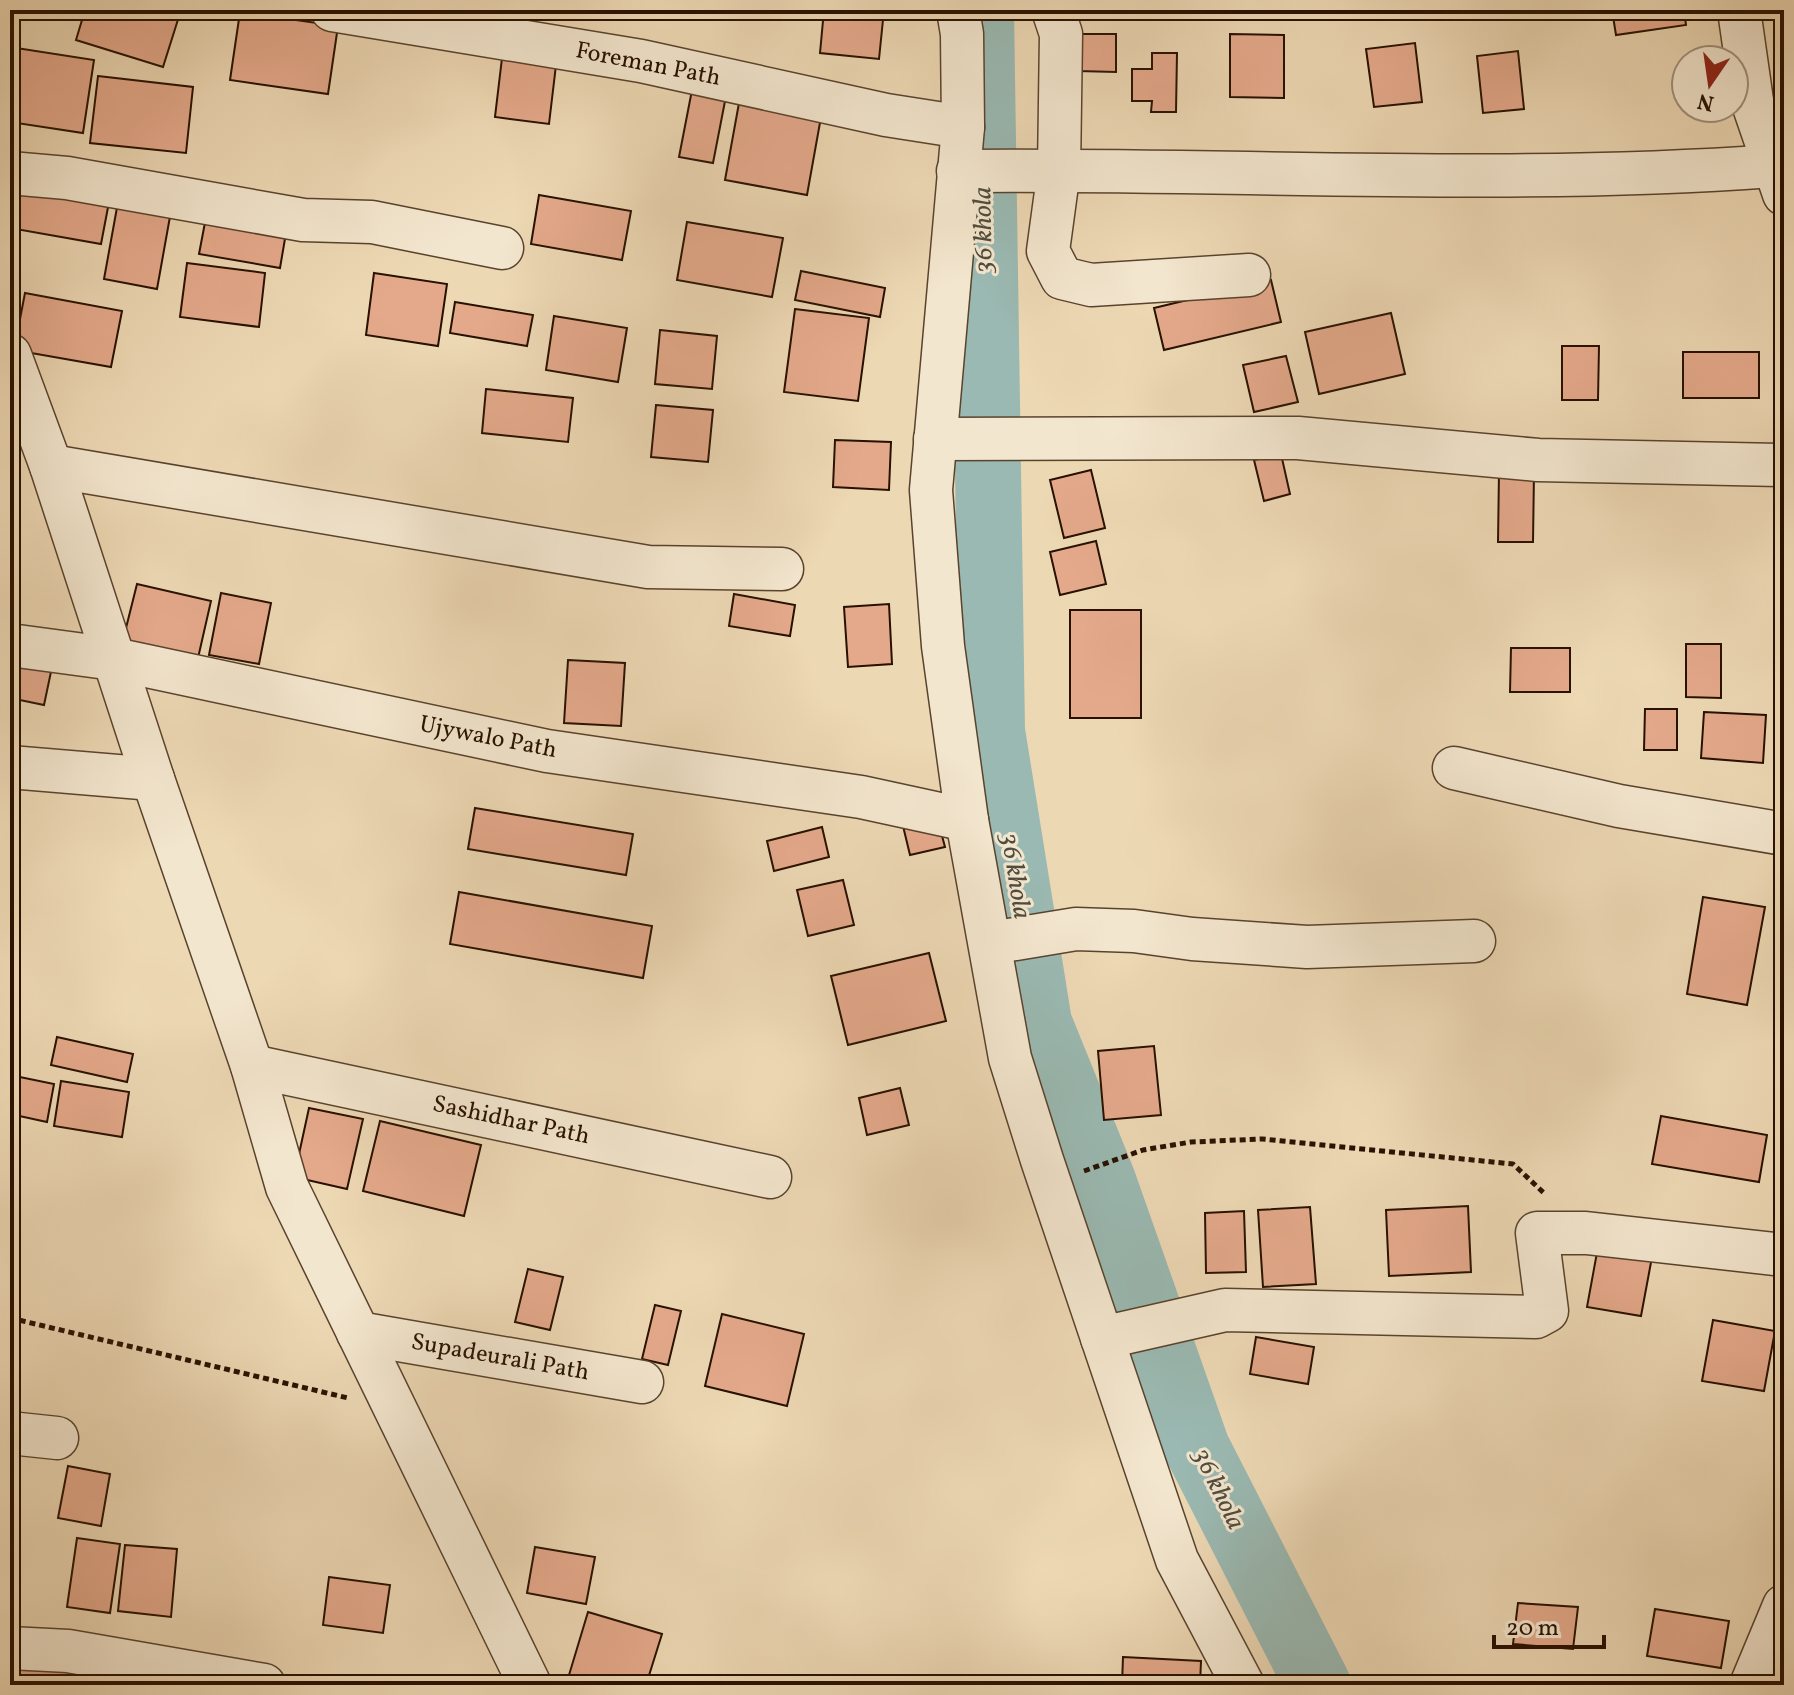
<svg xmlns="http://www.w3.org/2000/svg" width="1794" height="1695" font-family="Vollkorn,serif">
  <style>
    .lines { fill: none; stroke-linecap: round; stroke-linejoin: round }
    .river { stroke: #9ab9b2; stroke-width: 66 }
    .building { fill: #e4a98b; stroke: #281100; stroke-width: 2 }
    .minor-casing { stroke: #59432d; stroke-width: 45 }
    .path { stroke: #281100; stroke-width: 5; stroke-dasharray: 6 4; stroke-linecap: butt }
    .minor { stroke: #f3e6ce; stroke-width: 42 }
    .labels { text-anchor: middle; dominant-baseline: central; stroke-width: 6; stroke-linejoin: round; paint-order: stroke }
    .street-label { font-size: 24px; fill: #281100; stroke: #f3e6ce }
    .water-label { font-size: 26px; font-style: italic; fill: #504c3e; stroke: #f3e6ce }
  </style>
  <rect width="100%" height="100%" fill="#edd8b4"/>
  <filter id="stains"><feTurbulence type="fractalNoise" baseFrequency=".0025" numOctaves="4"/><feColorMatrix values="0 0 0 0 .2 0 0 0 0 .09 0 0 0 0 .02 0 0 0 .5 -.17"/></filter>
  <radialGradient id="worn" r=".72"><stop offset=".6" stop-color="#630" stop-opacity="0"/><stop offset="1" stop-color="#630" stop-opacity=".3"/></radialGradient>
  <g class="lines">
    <!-- river -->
    <path class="river" d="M981 10 992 731 1039 1023 1103 1181 1197 1448 1318 1685"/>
  </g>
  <!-- building -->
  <g class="building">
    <path d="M85 10H181L163 67 76 40Z"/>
    <path d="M824 10H884L879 59 820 53Z"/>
    <rect x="1275" y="10" width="35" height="9"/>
    <path d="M1612 10H1684L1686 25 1616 35Z"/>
    <rect x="1770" y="10" width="14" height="10"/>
    <path d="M240 12 338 26 328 94 230 80Z"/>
    <path d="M1078 34H1116V72L1078 71Z"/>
    <path d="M1230 34 1284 35V98L1230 97Z"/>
    <path d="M1415 43 1422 102 1374 107 1366 49Z"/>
    <path d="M10 47 94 60 83 133 10 122Z"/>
    <path d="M1518 51 1524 109 1483 113 1477 56Z"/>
    <path d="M1152 53H1177L1176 112H1151L1152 101H1132V69H1152Z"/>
    <path d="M502 58 556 65 549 124 495 117Z"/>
    <path d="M98 76 193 87 186 153 90 143Z"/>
    <path d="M692 90 726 96 713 163 679 157Z"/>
    <path d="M739 103 821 117 807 195 725 180Z"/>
    <path d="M10 185 109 202 101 244 10 228Z"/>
    <path d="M539 195 631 211 622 260 531 244Z"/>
    <path d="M118 202 171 211 157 289 104 279Z"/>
    <path d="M207 212 287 227 280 268 199 254Z"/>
    <path d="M687 222 783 238 772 297 677 280Z"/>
    <path d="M187 263 265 273 259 327 180 317Z"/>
    <path d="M801 271 885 288 880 317 795 300Z"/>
    <path d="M374 273 447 284 438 346 366 335Z"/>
    <path d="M1271 280 1281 322 1164 350 1154 308Z"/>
    <path d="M25 293 122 311 111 367 14 350Z"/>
    <path d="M455 302 533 315 527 346 450 333Z"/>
    <path d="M795 309 869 318 858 401 784 392Z"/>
    <path d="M1391 313 1405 374 1319 394 1305 332Z"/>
    <path d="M554 316 627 328 618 382 546 370Z"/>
    <path d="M660 330 717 336 712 389 655 384Z"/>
    <path d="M1562 346H1599L1598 400H1562Z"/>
    <rect x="1683" y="352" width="76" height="46"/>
    <path d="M1286 356 1298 402 1254 412 1243 365Z"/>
    <path d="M486 389 573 398 568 442 482 433Z"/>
    <path d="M656 405 713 410 708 462 651 457Z"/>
    <path d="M835 440 891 442 889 490 833 487Z"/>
    <path d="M1281 454 1290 494 1264 501 1254 460Z"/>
    <path d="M1091 470 1105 528 1064 538 1050 480Z"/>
    <path d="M1499 472 1534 473 1533 542H1498Z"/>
    <path d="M1096 541 1106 584 1060 595 1050 552Z"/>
    <path d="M137 584 211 601 198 658 123 640Z"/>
    <path d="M221 593 271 603 259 664 209 655Z"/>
    <path d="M734 594 795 605 790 636 729 626Z"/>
    <path d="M889 604 892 664 848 667 844 607Z"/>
    <rect x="1070" y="610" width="71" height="108"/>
    <path d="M1686 644H1721V698L1686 697Z"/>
    <path d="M1511 648H1570V692H1510Z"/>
    <path d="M10 658 52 667 44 705 10 698Z"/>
    <path d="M568 660 625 663 621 726 564 723Z"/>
    <path d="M1645 709H1677V750H1644Z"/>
    <path d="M1704 712 1766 715 1763 763 1701 758Z"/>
    <path d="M475 808 633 834 626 875 468 849Z"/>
    <path d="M937 817 945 847 910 855 903 826Z"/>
    <path d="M822 827 829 857 774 871 767 841Z"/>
    <path d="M843 880 854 925 808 936 797 890Z"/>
    <path d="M459 892 652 926 643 978 450 944Z"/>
    <path d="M1703 897 1765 907 1747 1005 1687 994Z"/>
    <path d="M929 953 946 1021 848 1045 831 976Z"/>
    <path d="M57 1037 133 1054 127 1082 51 1065Z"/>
    <path d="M1154 1046 1161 1115 1104 1120 1098 1051Z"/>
    <path d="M10 1075 54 1084 47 1122 10 1114Z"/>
    <path d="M61 1081 129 1092 122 1137 54 1126Z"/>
    <path d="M900 1088 909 1125 867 1135 859 1098Z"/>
    <path d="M309 1108 363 1119 347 1189 294 1177Z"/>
    <path d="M1661 1116 1767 1135 1759 1182 1652 1164Z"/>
    <path d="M380 1121 481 1145 464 1216 363 1191Z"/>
    <path d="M1468 1206 1471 1272 1389 1276 1386 1210Z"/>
    <path d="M1310 1207 1316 1284 1263 1287 1258 1210Z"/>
    <path d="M1244 1211 1246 1272 1206 1273 1205 1213Z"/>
    <path d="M1598 1247 1652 1257 1641 1316 1587 1307Z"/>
    <path d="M528 1269 563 1277 550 1330 515 1322Z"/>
    <path d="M655 1305 681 1311 668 1365 642 1359Z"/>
    <path d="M722 1314 804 1334 787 1406 705 1386Z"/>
    <path d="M1713 1320 1775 1331 1764 1391 1702 1381Z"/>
    <path d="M1256 1337 1314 1347 1308 1384 1250 1374Z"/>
    <path d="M68 1466 110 1474 101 1526 58 1518Z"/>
    <path d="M77 1538 120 1544 110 1613 67 1607Z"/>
    <path d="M125 1545 177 1549 171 1617 118 1611Z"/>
    <path d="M535 1547 595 1557 586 1604 527 1593Z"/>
    <path d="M329 1577 390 1585 383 1633 323 1625Z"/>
    <path d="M1518 1603 1578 1607 1573 1649 1513 1644Z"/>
    <path d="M1655 1609 1729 1621 1721 1668 1647 1656Z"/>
    <path d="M588 1612 662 1634 646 1685H603L569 1675Z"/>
    <path d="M1123 1657 1201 1661 1200 1685H1122Z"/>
    <path d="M10 1661 93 1667 92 1685H10Z"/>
  </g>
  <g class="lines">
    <!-- minor casing -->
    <g class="minor-casing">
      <g id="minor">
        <path d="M332 10 641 61 886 115 963 127"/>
        <path d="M958 10 962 34 963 127 931 490 943 646 967 820 1010 1058 1042 1160 1177 1560 1243 1685"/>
        <path d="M1053 10 1061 34 1059 170 1048 251 1062 278 1091 285 1249 275"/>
        <path d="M1739 10 1752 101 1784 194"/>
        <path d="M958 171C1230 168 1501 186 1772 166"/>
        <path d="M10 173 67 178 303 220 372 222 502 248"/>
        <path d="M10 355 51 466 153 779 252 1066 287 1187 530 1685"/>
        <path d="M935 439 1298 438 1538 460 1784 465"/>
        <path d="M51 466 648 567 782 569"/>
        <path d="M10 645 114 659 547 751 861 797 967 820"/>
        <path d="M10 767 153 779"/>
        <path d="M1454 768 1619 806 1784 834"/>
        <path d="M991 943 1076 929 1134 931 1192 939 1307 947 1474 941"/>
        <path d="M252 1066 770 1177"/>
        <path d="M358 1333 642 1382"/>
        <path d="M1102 1338 1225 1310 1536 1317 1547 1311 1537 1233H1586L1784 1255"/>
        <path d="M10 1433 57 1438"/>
        <path d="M10 1648 68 1651 264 1685"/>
        <path d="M1751 1685 1784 1606"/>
      </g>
    </g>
    <!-- path -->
    <g class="path">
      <path d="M1084 1171 1143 1150 1191 1142 1262 1139 1513 1164 1545 1194"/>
      <path d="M10 1318 348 1398"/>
    </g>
    <!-- minor -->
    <use href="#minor" class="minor"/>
  </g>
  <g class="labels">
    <!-- street labels -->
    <g class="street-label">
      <text transform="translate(648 65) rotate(11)">Foreman Path</text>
      <text transform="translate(488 738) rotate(11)">Ujywalo Path</text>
      <text transform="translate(511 1121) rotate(12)">Sashidhar Path</text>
      <text transform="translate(500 1358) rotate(10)">Supadeurali Path</text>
    </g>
    <!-- water labels -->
    <g class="water-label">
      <text transform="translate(984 230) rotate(-91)">36 khola</text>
      <text transform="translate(1015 876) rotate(81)">36 khola</text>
      <text transform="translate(1218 1489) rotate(64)">36 khola</text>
    </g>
  </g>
  <!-- margin -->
  <rect width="1794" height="1695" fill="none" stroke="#edd8b4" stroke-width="40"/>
  <rect x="12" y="12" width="1770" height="1671" fill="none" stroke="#281100" stroke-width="4"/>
  <rect x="20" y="20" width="1754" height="1655" fill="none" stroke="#281100" stroke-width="2"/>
  <!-- north arrow -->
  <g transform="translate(1710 84) rotate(193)"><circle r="38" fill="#f3e6ce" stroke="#a2917c" stroke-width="2"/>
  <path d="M0-6L14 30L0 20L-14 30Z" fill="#8f2418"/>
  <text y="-12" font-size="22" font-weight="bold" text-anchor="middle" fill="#281100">N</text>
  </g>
  <!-- scale -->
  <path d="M1494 1635v12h110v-12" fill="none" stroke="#281100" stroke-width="4"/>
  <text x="1506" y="1635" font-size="24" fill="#281100" stroke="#f3e6ce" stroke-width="6" paint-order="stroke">20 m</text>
  <rect width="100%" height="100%" filter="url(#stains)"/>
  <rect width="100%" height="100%" fill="url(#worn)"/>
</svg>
